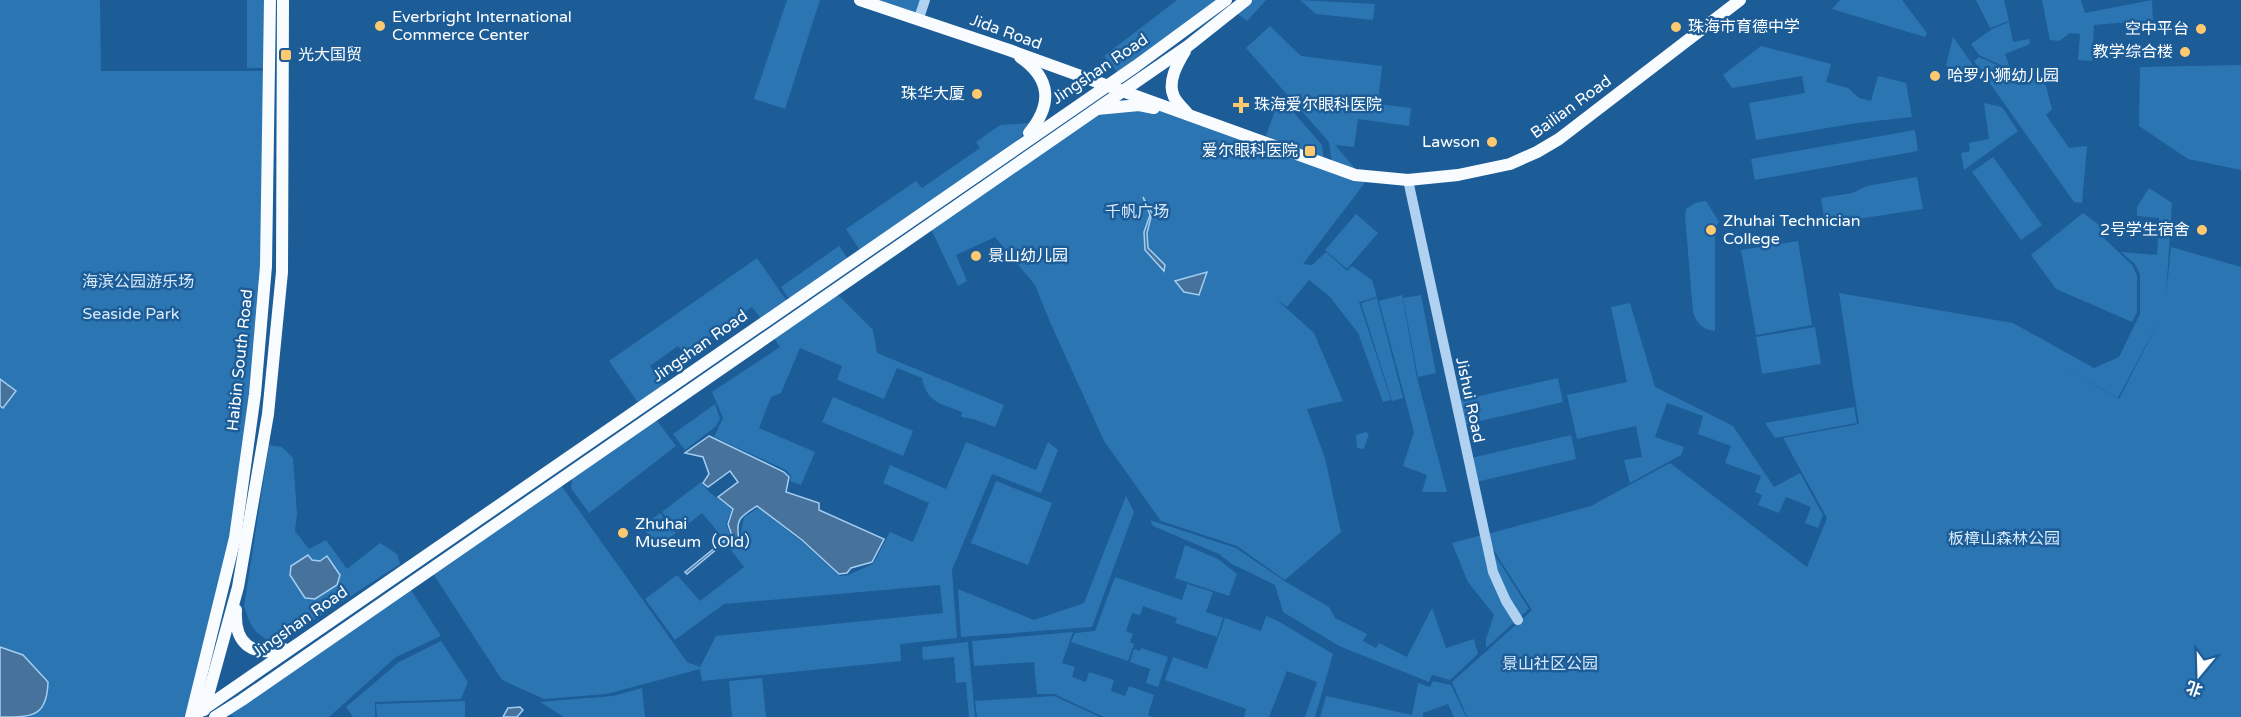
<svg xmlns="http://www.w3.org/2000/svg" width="2241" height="717" font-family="'Varela Round','Noto Sans SC',sans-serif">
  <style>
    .green { fill: #2c75b3; fill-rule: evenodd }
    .water { fill: #46729c; stroke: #a3cef1; stroke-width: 1.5 }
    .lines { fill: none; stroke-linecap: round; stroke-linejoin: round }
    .minor { stroke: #b0d2f0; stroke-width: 10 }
    .major { stroke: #f9fcff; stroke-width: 12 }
    .poi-dot { fill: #ffc96f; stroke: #1c5c97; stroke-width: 2 }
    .labels { text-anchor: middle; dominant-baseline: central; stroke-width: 5; stroke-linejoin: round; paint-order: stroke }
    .poi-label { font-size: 16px; fill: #fff; stroke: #1c5c97; text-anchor: start }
    .street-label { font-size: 16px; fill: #fff; stroke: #1c5c97 }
    .park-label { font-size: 16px; fill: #d7eafb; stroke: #1c5c97 }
  </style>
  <rect width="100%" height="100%" fill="#1c5c97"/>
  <!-- green -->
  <g class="green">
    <path d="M0 0H100L101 71H269L266 266 234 538 190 717H0Z"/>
    <rect x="247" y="0" width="19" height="68"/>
    <path d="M787 0H820L785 109 754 99Z"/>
    <path d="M872 0H921L916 15Z"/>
    <path d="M1177 0H1223L1120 75 1104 56Z"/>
    <path d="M1248 0H1266L1247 21 1234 11Z"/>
    <path d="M1300 0 1375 4 1373 20 1316 14Z"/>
    <path d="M1840 0H1902L1927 33 1925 37 1832 9Z"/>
    <path d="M1976 0H2004L2009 21 1990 28Z"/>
    <path d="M2042 0H2081L2085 13 2152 0 2153 20 2094 25 2092 61 2078 60 2080 34 2070 33 2059 41 2050 40Z"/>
    <path d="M2009 22 2013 42 2029 39 2030 44 2005 54 2011 70 1979 55 1971 44 1992 29Z"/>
    <path d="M1270 26 1301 56 1382 66 1378 104 1411 108 1409 126 1358 119 1354 147 1335 145 1358 172 1332 164 1329 142 1246 48Z"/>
    <path d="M1953 37 1980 75 1946 66Z"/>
    <path d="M1761 46 1831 64 1826 82 1848 88 1859 98 1871 101 1878 76 1906 83 1912 117 1857 123 1756 140 1749 103 1805 93 1802 76 1732 88 1723 75Z"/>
    <path d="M1979 57 2011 71 2010 83 2026 85V77L2044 79 2052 109 2046 115 2069 148 2087 146 2082 203 2074 202 1974 61Z"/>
    <path d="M2241 65V170L2188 159 2139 126 2140 67Z"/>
    <path d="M1280 97 1322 145 1324 161 1265 138Z"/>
    <path d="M1984 103 2002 107 2018 131 1964 170 1961 153 1970 151 1969 143 1989 139Z"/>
    <path d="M1140 106 1188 114 1370 176 1303 264 1312 265 1326 252 1347 271 1352 266 1372 280 1377 297 1359 302 1391 400 1383 402 1358 333 1330 297 1309 280 1287 307 1276 299 1314 333 1343 401 1307 409 1325 458 1341 532 1285 580 1237 546 1161 521 1104 441 1050 322 1035 285 995 237 956 255 967 281 958 286 930 227 1093 112Z"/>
    <path d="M1030 123 1016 145 861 252 846 229 916 181 922 188 980 148 976 142 1000 125Z"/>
    <path d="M1915 130 1918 151 1755 180 1751 159Z"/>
    <path d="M1993 157 2042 225 2021 240 1972 172Z"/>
    <path d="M1917 177 1923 209 1825 224 1821 198 1852 193 1867 186Z"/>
    <path d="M2149 188 2172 203 2166 296 2171 247 2241 267V717H1467L1452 682 1532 610 1484 535 1591 506 1670 463 1807 567 1827 518 1783 438 1859 424 1839 293 2013 323 2094 368 2119 357 2140 314V274L2135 264 2121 252 2157 255 2159 218 2137 216V207ZM2164 311 2119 399 2050 360 2118 398Z"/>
    <path d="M1706 201 1719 222 1715 228V331C1703 330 1696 323 1693 312L1685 216 1686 209 1695 203Z"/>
    <path d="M2083 213 2098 224 2104 238 2133 266 2137 276V312L2132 322 2056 289 2031 255Z"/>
    <path d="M1356 214 1378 233 1347 269 1325 250Z"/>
    <path d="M1798 241 1812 325 1756 335 1741 250Z"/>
    <path d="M839 246 848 259 790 300 781 287Z"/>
    <path d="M757 258 787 301 762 320 752 307 685 355 678 346 650 366 666 387 639 404 609 361Z"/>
    <path d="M835 292 873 330 877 353 1004 405 995 427 973 419 961 417 962 412C940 403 927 403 922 378L897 368 884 399 837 380 842 366 800 348 781 393 771 397 759 428 815 452 801 485 790 481 791 476 786 470 714 437 723 418 712 392 780 347 772 335Z"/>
    <path d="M1402 295 1417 378 1447 492H1422L1427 475 1403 466 1414 432 1379 301Z"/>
    <path d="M1421 295 1436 373 1418 377 1403 298Z"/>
    <path d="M1377 298 1403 398 1392 401 1361 303Z"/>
    <path d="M1630 303 1655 387 1733 426 1774 487 1800 473 1823 515 1818 528 1805 523 1811 507 1786 497 1779 513 1758 505 1762 495 1755 492 1761 476 1725 463 1731 446 1698 434 1703 416 1667 403 1655 437 1684 447 1681 455 1630 483 1624 460 1642 457 1636 426 1577 439 1567 395 1627 382 1611 307Z"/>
    <path d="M1815 327 1821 364 1762 374 1756 337Z"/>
    <path d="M1558 378 1563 402 1463 425 1458 401Z"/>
    <path d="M833 397 913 431 903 456 822 422Z"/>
    <path d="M715 404 720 419 715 427 685 450 673 434Z"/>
    <path d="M1854 407 1857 423 1775 438 1765 423Z"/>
    <path d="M655 418 676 446 589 513 571 488 573 473Z"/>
    <path d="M1366 432 1369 434 1364 449 1357 448 1356 435Z"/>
    <path d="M1571 435 1576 459 1476 482 1471 458Z"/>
    <path d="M966 442 1036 470 1048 442 1058 450 1041 493 992 474 952 570 957 638 900 644 901 661 702 681 700 669 607 694 544 699 502 680 430 569 558 481 687 662 700 667 716 636 943 613 940 585 724 604 675 640 645 599 677 575 700 601 744 567 727 545 740 540 744 517 758 508 801 541 840 576 848 575 873 564 890 532 913 542 929 503 883 483 890 465 946 489Z"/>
    <path d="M269 445 282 447 293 458 297 514 295 531 309 549 326 540 347 569 380 543 397 554 400 564 277 644C255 635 251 629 244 606Z"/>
    <path d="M996 481 1052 503 1028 565 971 543Z"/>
    <path d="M701 482 709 492 732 509 726 524 730 535 723 538 702 513 678 532 662 512Z"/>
    <path d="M1126 496 1134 512 1092 627 961 637 958 589 1034 620 1084 603Z"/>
    <path d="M660 513 676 533 658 547 642 527Z"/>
    <path d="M1150 520 1236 548 1286 582 1329 607 1335 618 1367 634 1363 641 1376 648 1379 643 1407 657 1432 608 1446 648 1474 639 1478 654 1450 680 1432 675 1429 682 1339 646 1283 612 1275 585 1232 564 1219 554 1153 526Z"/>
    <path d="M1482 535 1529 609 1486 648V639L1494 615 1468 582 1452 543Z"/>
    <path d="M1185 545 1218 559 1237 574 1229 596 1175 578Z"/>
    <path d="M1115 577 1182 600 1187 584 1213 592 1206 612 1223 618 1217 637 1175 623 1177 618 1143 606 1140 615 1132 613 1126 631 1133 634 1130 642 1134 644 1128 661 1071 642 1075 633 1095 631Z"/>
    <path d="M409 587 441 636 396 657 329 717H235L226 713Z"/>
    <path d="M1266 616 1278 621 1333 654 1315 717H1305L1317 682 1287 671 1269 717H1244L1246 709 1165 680 1173 657 1207 669 1225 618 1261 631Z"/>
    <path d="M1073 632 1062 663 1075 667 1072 677 1086 682 1089 672 1114 680 1111 691 1125 696 1129 686 1154 695 1148 715 1152 717H1104L1054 694H1037L1034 662 974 666 972 641Z"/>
    <path d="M441 641 468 682 461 699 375 702V717H353L346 707 399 662Z"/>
    <path d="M968 642 975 717H969L966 682 956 683 954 657 923 660 922 647Z"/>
    <path d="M1141 648 1168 657 1158 687 1146 683 1150 669 1130 662 1134 649 1140 651Z"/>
    <path d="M762 678 766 717H732L729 681Z"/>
    <path d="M1433 681 1451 685 1466 717H1454L1448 704 1423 713V717H1320L1326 696 1412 715 1418 683 1430 687Z"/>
    <path d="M642 688 645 717H564L540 702 613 696Z"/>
    <path d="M1054 696 1100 717H977L975 701Z"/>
    <path d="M465 701V717H377L376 704Z"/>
  </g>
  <!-- water -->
  <g class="water">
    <path d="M1143 197 1152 213 1147 233 1148 248 1165 265 1164 271 1145 250 1144 232 1150 215Z"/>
    <path d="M1207 272 1199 295 1184 292 1175 281Z"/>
    <path d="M0 379 16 391 3 408 0 406Z"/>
    <path d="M709 436 784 472 789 477 786 492 819 503V510L884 539 872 562 851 568 847 573 839 574 802 540 757 506C741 516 735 519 739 539L724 543 687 574 685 572 722 542 732 536 728 524 733 509 718 497 738 482 730 471 708 487 703 483 709 474 703 457 685 453Z"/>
    <path d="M308 555 312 560 320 561 327 556 340 575 337 585 315 599 305 598 290 575 291 566Z"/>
    <path d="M0 647 23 655 48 682C47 717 33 717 0 717Z"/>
    <path d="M520 707 523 710 517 717H503L508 708Z"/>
  </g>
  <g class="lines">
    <!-- minor -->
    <g class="minor">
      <path d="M919 18 925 0"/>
      <path d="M1408 180 1493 572 1506 601 1518 620"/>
    </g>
    <!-- major -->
    <g class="major">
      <path d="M860 0 1009 50 1355 175 1408 180 1458 175 1510 164 1537 152 1559 139 1740 0"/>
      <path d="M1185 51C1177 64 1167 82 1174 97 1177 103 1183 108 1187 113"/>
      <path d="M1020 57C1052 79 1052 105 1029 133"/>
      <path d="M1097 109 1139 105 1154 108"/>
      <path d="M236 610C234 644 252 657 284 649"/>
      <path d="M204 710 238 587 268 414 282 272 283 0"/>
      <path d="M191 717 235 538 255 394 266 266 270 0"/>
      <path d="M192 717 1136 66 1226 0"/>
      <path d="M215 717 242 700 1188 46 1246 0"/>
    </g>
  </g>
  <!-- markers -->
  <g class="poi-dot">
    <circle cx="380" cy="26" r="6"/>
    <circle cx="1676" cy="27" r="6"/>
    <circle cx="2201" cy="29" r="6"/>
    <circle cx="2185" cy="52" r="6"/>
    <rect x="280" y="49" width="12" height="12" rx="3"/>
    <circle cx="1935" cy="76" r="6"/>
    <circle cx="977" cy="94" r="6"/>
    <path d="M1238 96h6v6h6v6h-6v6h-6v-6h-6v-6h6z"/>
    <circle cx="1492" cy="142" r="6"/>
    <rect x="1304" y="145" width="12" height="12" rx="3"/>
    <circle cx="1711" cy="230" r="6"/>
    <circle cx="2202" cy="230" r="6"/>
    <circle cx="976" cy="256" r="6"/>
    <circle cx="623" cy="533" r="6"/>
  </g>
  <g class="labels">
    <!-- poi labels -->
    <g class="poi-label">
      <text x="392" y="17">Everbright International<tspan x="392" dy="18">Commerce Center</tspan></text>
      <text x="1688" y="27">珠海市育德中学</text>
      <text x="2189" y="29" text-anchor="end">空中平台</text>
      <text x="2173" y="52" text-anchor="end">教学综合楼</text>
      <text x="298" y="55">光大国贸</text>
      <text x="1947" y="76">哈罗小狮幼儿园</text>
      <text x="965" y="94" text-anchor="end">珠华大厦</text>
      <text x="1254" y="105">珠海爱尔眼科医院</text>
      <text x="1480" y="142" text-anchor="end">Lawson</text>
      <text x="1298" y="151" text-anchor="end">爱尔眼科医院</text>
      <text x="1723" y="221">Zhuhai Technician<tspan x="1723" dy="18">College</tspan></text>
      <text x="2190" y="230" text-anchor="end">2号学生宿舍</text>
      <text x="988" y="256">景山幼儿园</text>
      <text x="635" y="524">Zhuhai<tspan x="635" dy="18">Museum（Old）</tspan></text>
    </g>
    <!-- street labels -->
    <g class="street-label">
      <text transform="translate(1006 32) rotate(20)">Jida Road</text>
      <text transform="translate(1100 69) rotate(-34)">Jingshan Road</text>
      <text transform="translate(1571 107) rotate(-36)">Bailian Road</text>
      <text transform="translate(700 346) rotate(-35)">Jingshan Road</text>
      <text transform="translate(240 360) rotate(-84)">Haibin South Road</text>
      <text transform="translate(1470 400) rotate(78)">Jishui Road</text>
      <text transform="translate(300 622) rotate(-35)">Jingshan Road</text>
    </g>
    <!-- park labels -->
    <g class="park-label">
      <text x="1137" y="212">千帆广场</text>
      <text x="138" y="282">海滨公园游乐场</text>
      <text x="131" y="314">Seaside Park</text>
      <text x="2004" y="539">板樟山森林公园</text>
      <text x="1550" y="664">景山社区公园</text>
    </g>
  </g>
  <!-- north arrow -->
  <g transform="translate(2199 675) rotate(199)" stroke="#1c5c97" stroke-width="4.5" paint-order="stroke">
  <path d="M0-4.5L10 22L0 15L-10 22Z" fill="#ffffff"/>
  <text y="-9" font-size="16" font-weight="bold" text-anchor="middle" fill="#ffffff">北</text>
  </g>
</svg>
